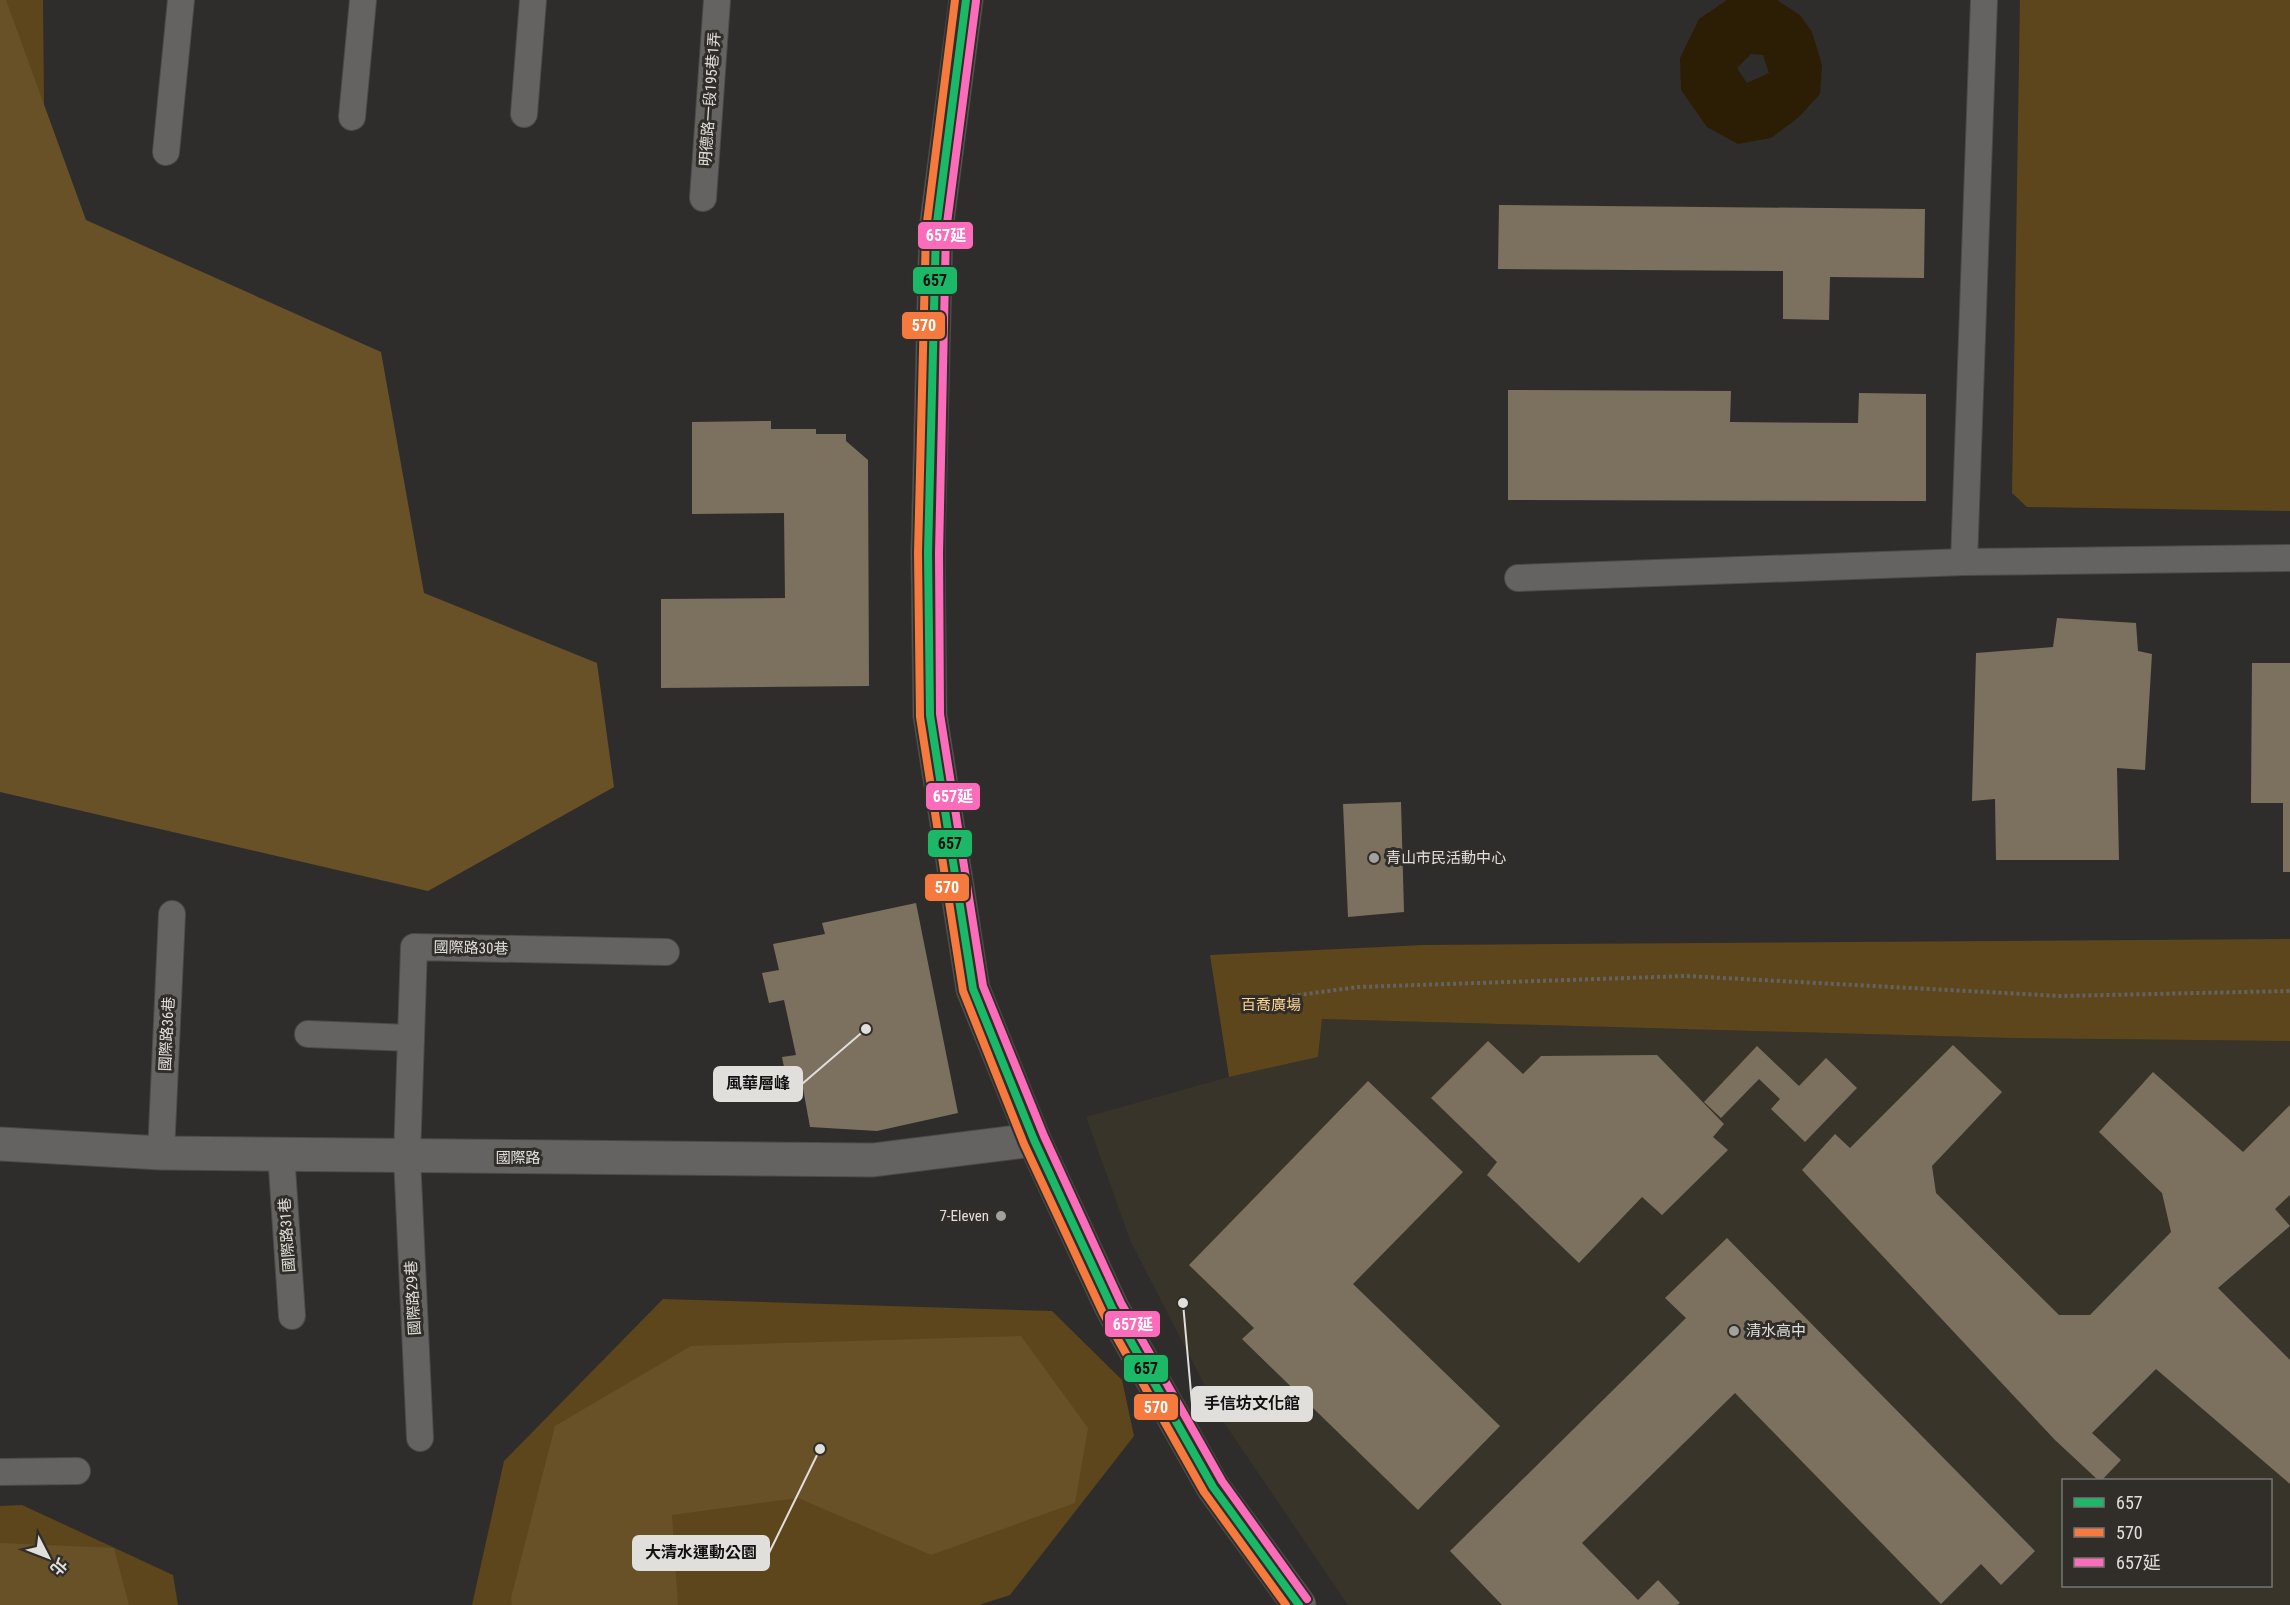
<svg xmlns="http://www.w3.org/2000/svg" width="2290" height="1605" font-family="'Roboto Condensed','Noto Sans TC',sans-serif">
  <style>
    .built { fill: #39342a; fill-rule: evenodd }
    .green { fill: #5d461b }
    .forest { fill: #685126 }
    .water { fill: #2c1e04; fill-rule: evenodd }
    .building { fill: #7c715e }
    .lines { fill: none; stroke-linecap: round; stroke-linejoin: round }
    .service-casing { stroke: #4b4a48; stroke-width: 28 }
    .minor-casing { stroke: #4b4a48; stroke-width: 35 }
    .tertiary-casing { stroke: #4b4a48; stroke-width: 35 }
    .path { stroke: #646361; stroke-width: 4; stroke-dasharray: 3 3; stroke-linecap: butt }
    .service { stroke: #656361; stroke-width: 26 }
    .minor { stroke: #656361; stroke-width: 33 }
    .tertiary { stroke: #656361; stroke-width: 33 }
    .bus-1-casing { stroke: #312e29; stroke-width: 12 }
    .bus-2-casing { stroke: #312e29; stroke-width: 12 }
    .bus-3-casing { stroke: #312e29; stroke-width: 12 }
    .bus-1 { stroke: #1ab867; stroke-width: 8 }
    .bus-2 { stroke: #f6793e; stroke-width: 8 }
    .bus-3 { stroke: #fb6dba; stroke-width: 8 }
    .poi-dot { fill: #a3a19e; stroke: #312e29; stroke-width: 2 }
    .labels { text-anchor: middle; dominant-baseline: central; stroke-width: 6; stroke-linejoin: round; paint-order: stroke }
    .street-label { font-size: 15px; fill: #e1dfdc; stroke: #312e29 }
    .poi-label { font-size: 15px; fill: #e1dfdc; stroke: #312e29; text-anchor: start }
    .park-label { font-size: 15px; fill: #fbd594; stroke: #312e29 }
    .leader { fill: none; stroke: #e1dfdc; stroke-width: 2 }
    .callout-dot { fill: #e1dfdc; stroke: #312e29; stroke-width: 2 }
    .callout { fill: #e1dfdc; stroke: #e1dfdc; stroke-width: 2 }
    .callout-label { font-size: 16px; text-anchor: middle; font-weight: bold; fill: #111 }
    .line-badge { stroke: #312e29; stroke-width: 2 }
    .badge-label { font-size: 16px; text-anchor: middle; font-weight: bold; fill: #fff }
    .pale-badge-label { font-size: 16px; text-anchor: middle; font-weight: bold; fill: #111 }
  </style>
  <rect width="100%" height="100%" fill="#2f2d2b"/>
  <!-- built -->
  <path class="built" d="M1322 1019 2010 1038 2290 1041V1605H1348L1223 1421 1131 1242 1086 1117 1229 1077 1318 1057ZM2064 1480H2270V1586H2064Z"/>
  <!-- green -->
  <g class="green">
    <path d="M0 0H43L44 105Z"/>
    <path d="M2020 0H2290V511L2027 507 2012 493Z"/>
    <path d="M2290 939V1041L2010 1038 1322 1019 1318 1057 1229 1077 1210 955 1423 945Z"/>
    <path d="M663 1299 1052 1311 1122 1380 1134 1436 1010 1595 979 1605H472L504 1461Z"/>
    <path d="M22 1505 173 1575 178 1605H0V1506Z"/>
  </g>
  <!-- forest -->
  <g class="forest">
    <path d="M0 0H6L86 220 381 352 424 593 597 663 614 787 428 891 0 792Z"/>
    <path d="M1021 1336 1088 1428 1075 1503 931 1555 798 1498 672 1515 678 1605H512L511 1598 555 1426 691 1346Z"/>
    <path d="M0 1543 114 1548 129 1605H0Z"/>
  </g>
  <!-- water -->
  <path class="water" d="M1727 0H1777L1800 15 1812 32 1822 65 1820 94 1799 117 1771 138 1738 144 1707 127 1681 90 1680 58 1699 19ZM1751 54 1763 55 1769 73 1747 83 1737 68Z"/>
  <!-- building -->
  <g class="building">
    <path d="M1499 205 1925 209 1924 278 1830 277 1829 320 1783 319V271L1498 269Z"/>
    <path d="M1508 390 1731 391 1730 422 1858 423 1859 393 1926 394V501L1508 500Z"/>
    <path d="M771 421V429H816V434H846V441L868 460 869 686 661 688V599L785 598 784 513 692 514V422Z"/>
    <path d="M2057 618 2136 623 2138 651 2152 654 2145 770 2117 768 2119 860H1996L1995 799 1972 801 1976 653 2053 647Z"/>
    <path d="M2252 663H2290V872H2283V803H2251Z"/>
    <path d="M1401 802 1404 912 1348 917 1343 804Z"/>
    <path d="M916 903 958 1113 877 1131 810 1127 802 1083 788 1087 782 1057 796 1055 784 1000 769 1003 762 973 779 970 773 944 825 934 822 923Z"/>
    <path d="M1488 1041 1523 1074 1541 1056 1657 1055 1724 1124 1713 1137 1728 1150 1662 1215 1642 1197 1579 1263 1487 1175 1497 1162 1431 1098Z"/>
    <path d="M1953 1045 2002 1092 1932 1166 1936 1193 2059 1315H2090L2171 1232 2162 1193 2099 1132 2153 1072 2243 1152 2290 1105V1195L2275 1209 2290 1226 2218 1288 2290 1360V1484L2156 1369 2092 1433 2121 1460 2102 1480H2098L2055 1440 1802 1170 1835 1134 1850 1148Z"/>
    <path d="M1757 1046 1799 1086 1826 1058 1857 1088 1805 1142 1771 1109 1780 1099 1759 1079 1721 1118 1704 1102Z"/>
    <path d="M1368 1081 1463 1172 1353 1284 1500 1426 1418 1510 1242 1339 1254 1328 1189 1265Z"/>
    <path d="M1727 1238 2035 1551 2001 1585 1981 1564 1941 1604 1735 1393 1582 1543 1638 1600 1658 1580 1680 1603 1677 1605H1502L1450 1551 1686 1318 1665 1298Z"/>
  </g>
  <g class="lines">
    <!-- service casing -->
    <g class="service-casing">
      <g id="service">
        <path d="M524 114 533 0"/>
        <path d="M352 117 363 0"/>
        <path d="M166 152 181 0"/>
        <path d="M703 198 717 0"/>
        <path d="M1964 562 1984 0"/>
        <path d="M1518 578 1964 562 2290 558"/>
        <path d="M308 1034 411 1038"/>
        <path d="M161 1153 172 914"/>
        <path d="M281 1153 292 1316"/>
        <path d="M420 1438 407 1157 414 947 666 952"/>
        <path d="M0 1472 77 1471"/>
      </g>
    </g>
    <!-- minor casing -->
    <g class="minor-casing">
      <path id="minor" d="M0 1144 161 1153 873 1160 1034 1140"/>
    </g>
    <!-- tertiary casing -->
    <g class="tertiary-casing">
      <path id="tertiary" d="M966 0 936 230 928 553 930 715 973 989 1034 1140 1112 1308 1213 1487 1299 1605"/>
    </g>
    <!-- path -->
    <path class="path" d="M1262 1000 1358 987 1686 976 2061 996 2290 991"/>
    <!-- service -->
    <use href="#service" class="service"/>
    <!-- minor -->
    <use href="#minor" class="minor"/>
    <!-- tertiary -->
    <use href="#tertiary" class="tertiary"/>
    <!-- bus-1 casing -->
    <g class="bus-1-casing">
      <path id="bus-1" d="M966 0 936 230 928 553 930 715 973 989 1034 1140 1112 1308 1213 1487 1299 1605"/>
    </g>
    <!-- bus-2 casing -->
    <g class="bus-2-casing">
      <path id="bus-2" d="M955 0 926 230 918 553 920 717 963 991 1024 1144 1103 1313 1204 1492 1286 1605"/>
    </g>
    <!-- bus-3 casing -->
    <g class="bus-3-casing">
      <path id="bus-3" d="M976 1 946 231 939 553 940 714 983 986 1044 1136 1121 1303 1222 1481 1307 1599"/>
    </g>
    <!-- bus-1 -->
    <use href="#bus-1" class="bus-1"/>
    <!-- bus-2 -->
    <use href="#bus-2" class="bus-2"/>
    <!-- bus-3 -->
    <use href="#bus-3" class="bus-3"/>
  </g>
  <!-- markers -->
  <g class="poi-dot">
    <circle cx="1374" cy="858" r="6"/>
    <circle cx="1001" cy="1216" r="6"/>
    <circle cx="1734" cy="1331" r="6"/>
  </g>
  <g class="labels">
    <!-- street labels -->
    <g class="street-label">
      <text transform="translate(710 99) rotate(-86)">明德路一段195巷1弄</text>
      <text transform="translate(471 948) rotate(1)">國際路30巷</text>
      <text transform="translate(167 1034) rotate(-87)">國際路36巷</text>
      <text x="518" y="1158">國際路</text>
      <text transform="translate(287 1235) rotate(-94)">國際路31巷</text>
      <text transform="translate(413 1298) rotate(-93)">國際路29巷</text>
    </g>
    <!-- poi labels -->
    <g class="poi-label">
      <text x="1386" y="858">青山市民活動中心</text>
      <text x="989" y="1216" text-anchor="end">7-Eleven</text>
      <text x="1746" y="1331">清水高中</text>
    </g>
    <!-- park labels -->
    <g class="park-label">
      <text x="1271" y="1005">百喬廣場</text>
    </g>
  </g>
  <!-- callouts -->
  <path class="leader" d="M866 1029L802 1084M1183 1303L1192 1404M820 1449L769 1553"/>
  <g class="callout-dot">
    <circle cx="866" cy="1029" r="6"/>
    <circle cx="1183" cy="1303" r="6"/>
    <circle cx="820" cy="1449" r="6"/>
  </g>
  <g class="callout">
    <rect x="714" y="1067" width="88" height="34" rx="6"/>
    <rect x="1192" y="1387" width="120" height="34" rx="6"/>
    <rect x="633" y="1536" width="136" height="34" rx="6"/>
  </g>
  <g class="callout-label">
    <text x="758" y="1089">風華層峰</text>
    <text x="1252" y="1409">手信坊文化館</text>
    <text x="701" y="1558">大清水運動公園</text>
  </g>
  <g class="line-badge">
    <rect x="917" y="221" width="57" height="29" rx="6" fill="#fb6dba"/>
    <rect x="912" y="266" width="46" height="29" rx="6" fill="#1ab867"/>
    <rect x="901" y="311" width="45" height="29" rx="6" fill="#f6793e"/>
    <rect x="925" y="782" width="56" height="29" rx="6" fill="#fb6dba"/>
    <rect x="927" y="829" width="46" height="29" rx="6" fill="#1ab867"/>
    <rect x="924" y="873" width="46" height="29" rx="6" fill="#f6793e"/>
    <rect x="1104" y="1310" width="57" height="28" rx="6" fill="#fb6dba"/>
    <rect x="1123" y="1354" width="46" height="29" rx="6" fill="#1ab867"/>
    <rect x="1133" y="1393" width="46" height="28" rx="6" fill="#f6793e"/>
  </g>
  <g class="badge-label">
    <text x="946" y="241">657延</text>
    <text x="924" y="331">570</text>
    <text x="953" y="802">657延</text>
    <text x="947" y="893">570</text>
    <text x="1133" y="1330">657延</text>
    <text x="1156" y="1413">570</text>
  </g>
  <g class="pale-badge-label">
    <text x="935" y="286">657</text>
    <text x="950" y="849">657</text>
    <text x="1146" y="1374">657</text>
  </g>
  <!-- legend -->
  <rect x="2062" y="1479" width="210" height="108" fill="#312e29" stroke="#777571" stroke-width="1.5"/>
  <rect x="2074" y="1498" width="30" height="9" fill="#1ab867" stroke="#777571" stroke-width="1.5"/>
  <text x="2116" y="1509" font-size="18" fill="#e1dfdc">657</text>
  <rect x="2074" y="1528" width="30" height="9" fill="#f6793e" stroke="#777571" stroke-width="1.5"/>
  <text x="2116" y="1539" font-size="18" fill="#e1dfdc">570</text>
  <rect x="2074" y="1558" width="30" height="9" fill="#fb6dba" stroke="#777571" stroke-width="1.5"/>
  <text x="2116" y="1569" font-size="18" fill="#e1dfdc">657延</text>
  <!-- north arrow -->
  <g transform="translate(48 1557) rotate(132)" stroke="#312e29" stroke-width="4.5" paint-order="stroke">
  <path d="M0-4.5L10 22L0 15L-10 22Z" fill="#e1dfdc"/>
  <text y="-9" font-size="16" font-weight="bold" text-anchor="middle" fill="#e1dfdc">北</text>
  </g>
</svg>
